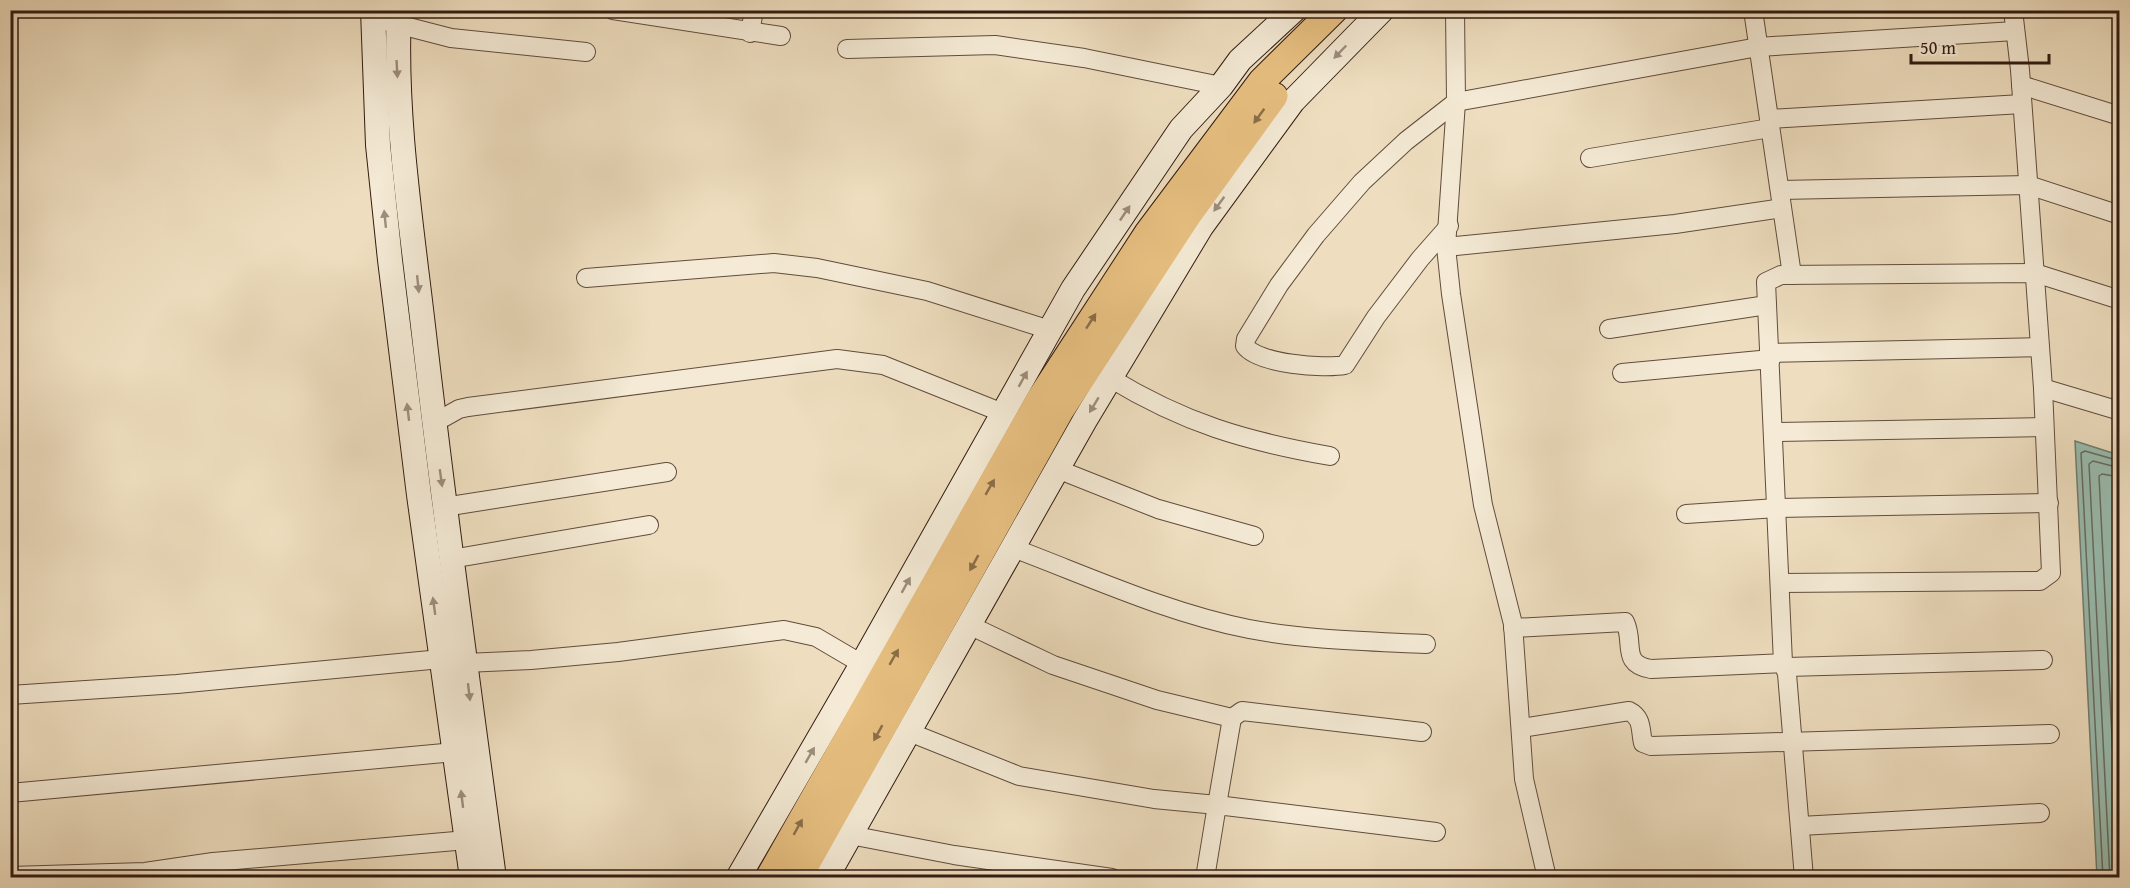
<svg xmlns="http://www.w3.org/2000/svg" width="2130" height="888" font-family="'Gentium Book Plus',serif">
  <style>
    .water { fill: #99bcaf; stroke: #707c70; stroke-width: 1.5 }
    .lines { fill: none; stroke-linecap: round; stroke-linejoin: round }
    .shore { stroke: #666c60; stroke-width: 1.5 }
    .minor-casing { stroke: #614c3d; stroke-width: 20 }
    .secondary-casing { stroke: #321b12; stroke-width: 26 }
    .primary-casing { stroke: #321b12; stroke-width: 29 }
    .minor { stroke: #f4ead5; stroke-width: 18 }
    .secondary { stroke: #f4ead5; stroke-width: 24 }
    .primary { stroke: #e7bf80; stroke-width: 27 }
    .oneway { fill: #9d8d7d }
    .oneway2 { fill: #8c6d49 }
  </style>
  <rect width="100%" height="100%" fill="#eedebf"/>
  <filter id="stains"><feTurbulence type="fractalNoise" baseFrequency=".00333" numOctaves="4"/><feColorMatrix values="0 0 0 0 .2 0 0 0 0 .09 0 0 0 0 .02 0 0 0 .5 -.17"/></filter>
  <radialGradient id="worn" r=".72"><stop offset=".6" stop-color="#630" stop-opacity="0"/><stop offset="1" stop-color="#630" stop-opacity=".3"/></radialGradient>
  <!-- water -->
  <path class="water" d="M2075 441 2119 455V877H2097Z"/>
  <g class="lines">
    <!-- shore -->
    <g class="shore">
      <path d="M2103 878 2081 453 2085 451 2120 461"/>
      <path d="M2110 878 2089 464 2093 461 2120 468"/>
      <path d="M2119 878 2099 476 2102 474 2120 477"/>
    </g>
    <!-- minor casing -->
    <g class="minor-casing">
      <g id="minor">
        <path d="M613 10 781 36"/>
        <path d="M1455 10 1456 102 1446 247 1451 294 1483 505 1513 624 1524 779 1547 878"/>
        <path d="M1753 10 1792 275"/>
        <path d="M389 22 451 38 586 52"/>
        <path d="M750 33 754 10"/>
        <path d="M847 49 995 45 1084 58 1221 86"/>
        <path d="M2021 85 2120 116"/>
        <path d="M1769 119 2022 104"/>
        <path d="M1590 158 1770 128"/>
        <path d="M1780 190 2028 185 2120 215"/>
        <path d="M1449 226 1420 259 1376 317 1345 365C1324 369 1258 364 1245 346L1246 339 1279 285 1316 235 1362 182 1406 141 1456 102 1758 47 2015 31"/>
        <path d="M1446 247 1675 224 1782 208"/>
        <path d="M586 278 774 263 817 268 927 291 1050 330"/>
        <path d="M1609 329 1767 305"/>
        <path d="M1771 353 2040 347"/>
        <path d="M1622 373 1771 359"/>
        <path d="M1110 378C1184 423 1245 441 1330 456"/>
        <path d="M2043 388 2120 411"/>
        <path d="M434 423 459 409 468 407 837 359 883 365 1003 413"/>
        <path d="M1774 432 2044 427"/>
        <path d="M1057 469 1158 509 1254 536"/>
        <path d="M444 507 667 472"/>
        <path d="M1686 514 1777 508 2049 503"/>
        <path d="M1013 548C1090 577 1168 613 1249 629 1307 640 1366 641 1426 644"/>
        <path d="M451 559 649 525"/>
        <path d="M1780 583 2040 581 2051 573 2043 388 2020 70 2013 10"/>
        <path d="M969 625 1053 665 1157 700 1232 718 1242 711 1422 732"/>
        <path d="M1513 628 1625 622C1635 643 1620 664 1651 669L1783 663 1787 674 1804 878"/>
        <path d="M1783 663 1766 282 1781 275 2035 273 2120 300"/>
        <path d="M1787 667 2043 660"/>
        <path d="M10 695 177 684 441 659 465 663 531 660 618 652 784 630 816 637 862 664"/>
        <path d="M1521 728 1629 711C1643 718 1640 730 1643 743L1651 746 2050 734"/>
        <path d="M909 732 1019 776 1154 799 1217 805 1232 718"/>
        <path d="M10 793 455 752"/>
        <path d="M1800 826 2040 813"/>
        <path d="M850 835 954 855 1112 878"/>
        <path d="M10 876 145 872 213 862 467 840"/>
        <path d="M1205 878 1217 805 1436 832"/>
      </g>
    </g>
    <!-- secondary casing -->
    <g class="secondary-casing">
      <g id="secondary">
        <path d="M373 10 378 145 390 260 419 495 472 878"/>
        <path d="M399 10C394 115 411 222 423 326 444 510 469 694 494 878"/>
        <path d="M738 878 862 664 1073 289 1181 129 1221 86 1240 60 1294 10"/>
        <path d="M826 878 1085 420 1201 227 1293 101 1382 10"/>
      </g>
    </g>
    <!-- primary casing -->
    <g class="primary-casing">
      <g id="primary">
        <path d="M769 878 1040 399 1148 233 1262 81 1334 10"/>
        <path d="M798 878 1061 409 1187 216 1274 96"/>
      </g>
    </g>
    <!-- minor -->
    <use href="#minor" class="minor"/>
    <!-- secondary -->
    <use href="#secondary" class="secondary"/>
    <!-- primary -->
    <use href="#primary" class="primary"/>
  </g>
  <!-- one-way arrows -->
  <defs><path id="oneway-solid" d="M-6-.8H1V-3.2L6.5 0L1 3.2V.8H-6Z" transform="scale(1.5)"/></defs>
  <g class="oneway">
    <use href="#oneway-solid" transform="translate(1340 52) rotate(134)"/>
    <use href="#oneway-solid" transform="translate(397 69) rotate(87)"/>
    <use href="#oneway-solid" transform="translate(1219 204) rotate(126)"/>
    <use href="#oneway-solid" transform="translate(1125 213) rotate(-56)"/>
    <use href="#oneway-solid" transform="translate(385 219) rotate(-96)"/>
    <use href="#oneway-solid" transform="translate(418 284) rotate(84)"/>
    <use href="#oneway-solid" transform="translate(1023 379) rotate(-61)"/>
    <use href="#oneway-solid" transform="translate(1094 405) rotate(121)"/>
    <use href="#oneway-solid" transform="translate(408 412) rotate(-97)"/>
    <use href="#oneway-solid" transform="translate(441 478) rotate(82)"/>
    <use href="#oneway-solid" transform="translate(906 585) rotate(-61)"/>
    <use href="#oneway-solid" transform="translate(434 606) rotate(-98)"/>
    <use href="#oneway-solid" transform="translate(469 692) rotate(83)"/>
    <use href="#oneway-solid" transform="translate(810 755) rotate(-60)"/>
    <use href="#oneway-solid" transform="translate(462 799) rotate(-97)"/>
  </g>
  <g class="oneway2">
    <use href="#oneway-solid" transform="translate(1259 116) rotate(126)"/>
    <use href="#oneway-solid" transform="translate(1091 321) rotate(-57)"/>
    <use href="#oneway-solid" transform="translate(990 487) rotate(-60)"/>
    <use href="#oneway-solid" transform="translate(974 563) rotate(119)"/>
    <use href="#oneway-solid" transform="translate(894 657) rotate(-60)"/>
    <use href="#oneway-solid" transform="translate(878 733) rotate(119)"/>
    <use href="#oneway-solid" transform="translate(798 827) rotate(-61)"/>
  </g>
  <!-- margin -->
  <rect width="2130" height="888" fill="none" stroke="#eedebf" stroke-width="36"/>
  <rect x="12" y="12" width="2106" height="864" fill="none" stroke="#321b12" stroke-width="3"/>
  <rect x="18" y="18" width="2094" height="852" fill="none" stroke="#321b12" stroke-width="1.5"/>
  <!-- scale -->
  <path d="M1911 54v9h138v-9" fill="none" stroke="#321b12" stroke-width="3"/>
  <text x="1920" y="54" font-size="18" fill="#321b12" stroke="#f4ead5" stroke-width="4.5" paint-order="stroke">50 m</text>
  <rect width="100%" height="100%" filter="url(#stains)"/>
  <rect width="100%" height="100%" fill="url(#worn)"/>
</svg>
